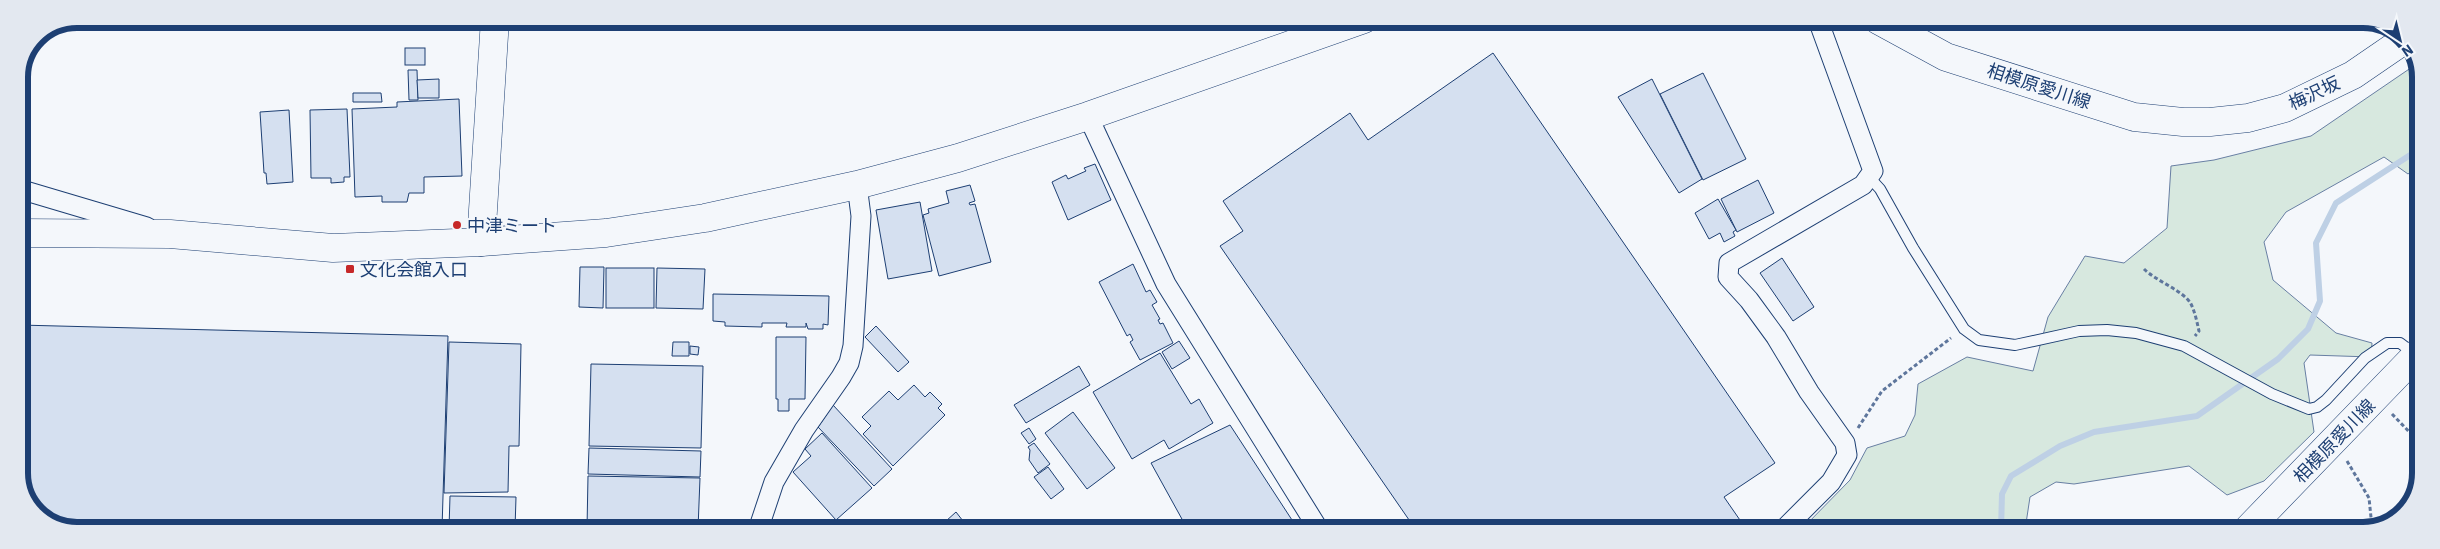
<svg xmlns="http://www.w3.org/2000/svg" width="2440" height="549" font-family="'IBM Plex Sans','Noto Sans JP',sans-serif">
  <style>
    .green { fill: #d7e8df; stroke: #687fa3 }
    .lines { fill: none; stroke-linecap: round; stroke-linejoin: round }
    .stream { stroke: #bed0e5; stroke-width: 6 }
    .building { fill: #d5e0f0; stroke: #1d3f73 }
    .lane-casing { stroke: #1d3f73; stroke-width: 12 }
    .street-casing { stroke: #1d3f73; stroke-width: 21 }
    .secondary-casing { stroke: #1d3f73; stroke-width: 29 }
    .primary-casing { stroke: #1d3f73; stroke-width: 29 }
    .path { stroke: #5e769c; stroke-width: 3; stroke-dasharray: 4 2.5; stroke-linecap: butt }
    .lane { stroke: #f4f7fb; stroke-width: 10 }
    .street { stroke: #f4f7fb; stroke-width: 19 }
    .secondary { stroke: #f4f7fb; stroke-width: 28 }
    .primary { stroke: #f4f7fb; stroke-width: 28 }
    .poi-dot { fill: #c62828; stroke: #f4f7fb; stroke-width: 2 }
    .labels { text-anchor: middle; dominant-baseline: central; stroke-width: 4; stroke-linejoin: round; paint-order: stroke }
    .street-label { font-size: 18px; fill: #1d3f73; stroke: #f4f7fb }
    .poi-label { font-size: 18px; fill: #1d3f73; stroke: #f4f7fb; text-anchor: start }
    .rim { fill: none; stroke: #1d3f73; stroke-width: 6 }
  </style>
  <rect width="100%" height="100%" fill="#f4f7fb"/>
  <!-- green -->
  <path class="green" d="M2418 63 2421 70V128L2414 133 2421 150V164L2408 174 2384 157 2286 212 2264 242 2273 280 2336 333 2372 343 2371 357 2310 355 2304 363 2314 432 2264 481 2227 495 2189 466 2074 484 2056 482 2030 497 2025 530H1801L1850 480 1867 448 1905 436 1915 415 1918 384 1967 357 2033 371 2048 317 2085 256 2124 263 2167 228 2171 166 2214 160 2311 136Z"/>
  <g class="lines">
    <!-- stream -->
    <path class="stream" d="M2001 530 2002 494 2011 476 2060 446 2094 432 2197 416 2278 359 2308 329 2320 301 2316 243 2336 203 2421 148"/>
  </g>
  <!-- building -->
  <g class="building">
    <rect x="405" y="48" width="20" height="17"/>
    <path d="M1493 53 1775 463 1724 497 1742 523 1732 530H1416L1220 246 1243 231 1223 201 1350 113 1368 140Z"/>
    <path d="M408 70H417L418 100H409Z"/>
    <path d="M1703 73 1746 159 1703 180 1660 94Z"/>
    <path d="M439 79V98H418L417 80Z"/>
    <path d="M1652 79 1702 179 1679 193 1618 97Z"/>
    <path d="M353 93H381L382 102H353Z"/>
    <path d="M459 99 462 176 424 177V193H409L407 202H382V196L355 197 352 109 397 107V102Z"/>
    <path d="M347 109 350 177H344V182L331 183V178H311L310 110Z"/>
    <path d="M289 110 293 182 267 184 266 173H264L260 112Z"/>
    <path d="M1095 164 1111 200 1068 220 1052 182 1066 175 1068 179 1086 171 1084 168Z"/>
    <path d="M1758 180 1774 213 1737 232 1721 199Z"/>
    <path d="M970 185 975 201 969 203 970 205 975 204 991 262 939 276 923 215 929 213 928 209 949 203 946 191Z"/>
    <path d="M1718 199 1736 230 1733 232 1735 236 1724 242 1720 233 1709 239 1695 213Z"/>
    <path d="M920 202 932 271 888 279 876 210Z"/>
    <path d="M1782 258 1814 307 1793 321 1760 273Z"/>
    <path d="M1133 264 1146 292 1150 290 1157 302 1152 305 1160 319 1158 320 1160 324 1163 323 1173 343 1140 360 1130 342 1133 340 1130 334 1127 336 1099 282Z"/>
    <path d="M580 267H604L603 308 579 307Z"/>
    <rect x="606" y="268" width="48" height="40"/>
    <path d="M657 268 705 269 703 309 656 308Z"/>
    <path d="M713 294 829 296 828 325 823 324V329H808L806 323V327H786L787 323H762V327L725 326V322L713 321Z"/>
    <path d="M19 325 448 336 442 529H66L36 513 19 479Z"/>
    <path d="M876 326 909 362 898 372 865 337Z"/>
    <path d="M776 337H806L805 399H789V411H778V399H776Z"/>
    <path d="M1179 341 1190 358 1172 369 1162 352Z"/>
    <path d="M449 342 521 344 519 446H509L508 492 444 493Z"/>
    <path d="M673 342H689V356H672Z"/>
    <path d="M690 346 699 347 698 355 690 354Z"/>
    <path d="M1160 353 1191 404 1199 399 1213 423 1169 449 1164 440 1132 459 1093 392Z"/>
    <path d="M591 364 703 366 701 448 589 446Z"/>
    <path d="M1079 366 1090 385 1026 423 1014 405Z"/>
    <path d="M914 385 925 397 930 392 942 404 938 408 945 415 893 466 863 434 871 426 862 417 889 391 898 400Z"/>
    <path d="M833 405 892 469 874 486 818 427Z"/>
    <path d="M1073 412 1115 468 1087 489 1045 433Z"/>
    <path d="M1230 425 1292 520 1278 530H1188L1151 463Z"/>
    <path d="M1029 428 1036 439 1029 444 1021 433Z"/>
    <path d="M822 433 872 488 836 520 793 472 811 456 805 449Z"/>
    <path d="M1034 443 1050 464 1038 473 1029 460 1030 450 1028 447Z"/>
    <path d="M589 448 701 451 700 477 588 474Z"/>
    <path d="M1048 467 1064 489 1051 499 1034 477Z"/>
    <path d="M588 476 700 478 698 529H587Z"/>
    <path d="M450 496 516 497 515 529H449Z"/>
    <path d="M956 512 970 530H936Z"/>
  </g>
  <g class="lines">
    <!-- lane casing -->
    <g class="lane-casing">
      <path id="lane" d="M1869 177 1880 189 1913 248 1964 329 1979 340 2015 345 2079 331 2107 330 2136 333 2184 346 2272 394 2309 409 2317 407 2326 400 2365 358 2387 343H2400L2416 355"/>
    </g>
    <!-- street casing -->
    <g class="street-casing">
      <g id="street">
        <path d="M1088 116 1166 284 1319 530"/>
        <path d="M19 189 147 227"/>
        <path d="M758 530 774 482 804 430 841 377 849 363 853 346 861 216 857 185"/>
        <path d="M1783 530 1831 482 1847 455 1845 443 1809 392 1776 337 1749 300 1728 277 1729 263 1863 185 1873 171 1818 20"/>
      </g>
    </g>
    <!-- secondary casing -->
    <g class="secondary-casing">
      <g id="secondary">
        <path d="M19 233 170 234 333 248 481 242 606 233 705 218 857 185 958 158 1088 116 1364 19"/>
        <path d="M481 242 495 19"/>
      </g>
    </g>
    <!-- primary casing -->
    <g class="primary-casing">
      <g id="primary">
        <path d="M1878 20 1946 57 2134 117 2183 122H2210L2248 118 2285 108 2353 75 2407 38"/>
        <path d="M2247 530 2420 351"/>
      </g>
    </g>
    <!-- path -->
    <g class="path">
      <path d="M2144 269C2156 281 2184 291 2191 304 2195 312 2197 322 2199 331L2195 336"/>
      <path d="M2392 414 2420 443"/>
      <path d="M1858 428 1882 391 1951 338"/>
      <path d="M2347 461 2369 498 2372 527"/>
    </g>
    <!-- lane -->
    <use href="#lane" class="lane"/>
    <!-- street -->
    <use href="#street" class="street"/>
    <!-- secondary -->
    <use href="#secondary" class="secondary"/>
    <!-- primary -->
    <use href="#primary" class="primary"/>
  </g>
  <!-- markers -->
  <g class="poi-dot">
    <circle cx="457" cy="225" r="5"/>
    <rect x="345" y="264" width="10" height="10" rx="2.5"/>
  </g>
  <g class="labels">
    <!-- street labels -->
    <g class="street-label">
      <text transform="translate(2039 86) rotate(18)">相模原愛川線</text>
      <text transform="translate(2314 93) rotate(-25)">梅沢坂</text>
      <text transform="translate(2334 441) rotate(-46)">相模原愛川線</text>
    </g>
    <!-- poi labels -->
    <g class="poi-label">
      <text x="467" y="225">中津ミート</text>
      <text x="360" y="269">文化会館入口</text>
    </g>
  </g>
  <!-- crop -->
  <path d="M0 0H2440V549H0ZM77 28H2363A49 49 0 0 1 2412 77V473A49 49 0 0 1 2363 522H77A49 49 0 0 1 28 473V77A49 49 0 0 1 77 28Z" fill="#e3e8f0" fill-rule="evenodd"/>
  <path class="rim" d="M77 28H2363A49 49 0 0 1 2412 77V473A49 49 0 0 1 2363 522H77A49 49 0 0 1 28 473V77A49 49 0 0 1 77 28Z"/>
  <!-- north arrow -->
  <g transform="translate(2400 40) rotate(145)" stroke="#f4f7fb" stroke-width="4" paint-order="stroke">
  <path d="M0-4L9 19L0 12L-9 19Z" fill="#1d3f73"/>
  <text y="-8" font-size="14" font-weight="bold" text-anchor="middle" fill="#1d3f73">N</text>
  </g>
</svg>
